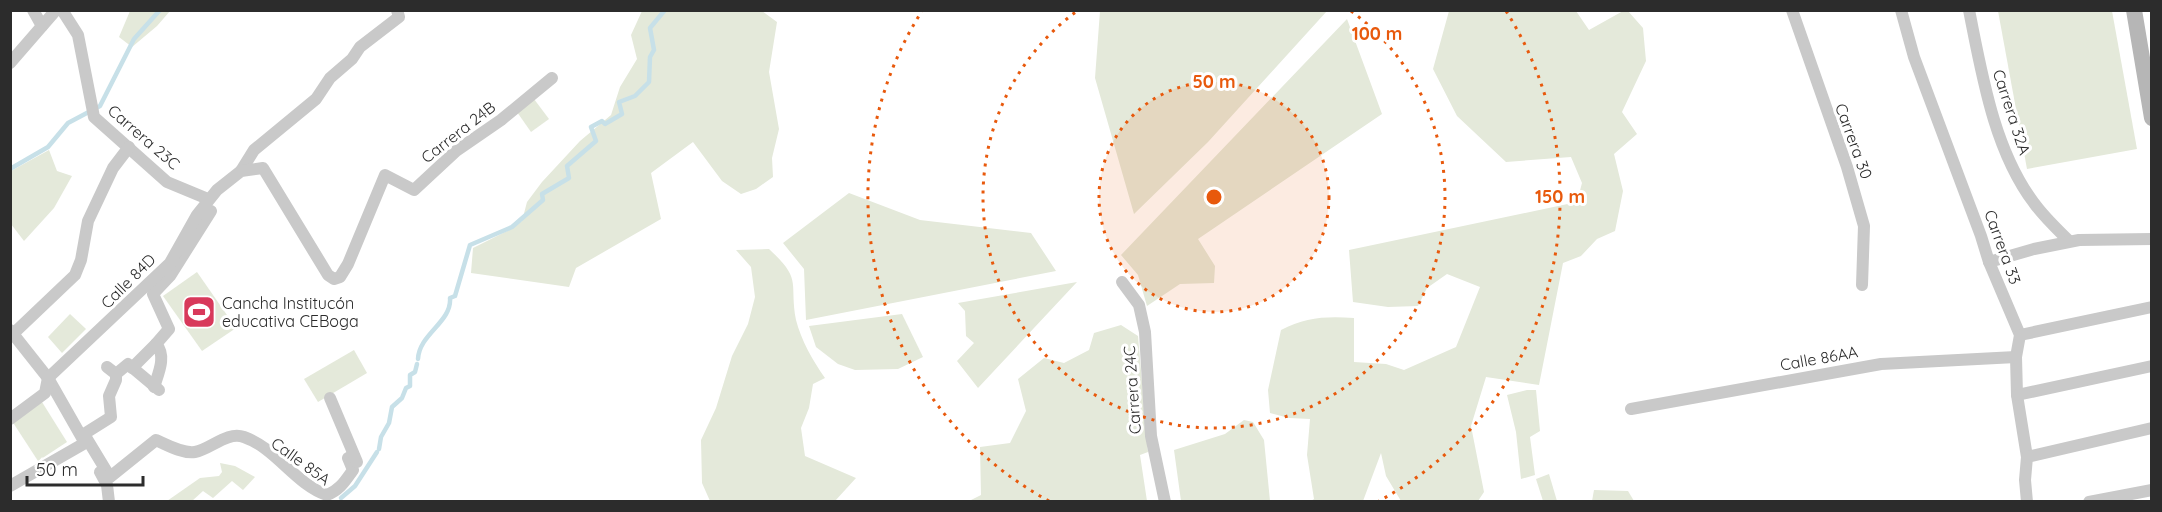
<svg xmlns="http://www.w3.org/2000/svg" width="2162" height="512" font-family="Quicksand,sans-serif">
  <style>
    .green { fill: #e4e9da }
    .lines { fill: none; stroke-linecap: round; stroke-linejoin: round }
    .stream { stroke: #c7e0e8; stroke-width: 4.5 }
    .street { stroke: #c9c9c9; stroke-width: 12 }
    .secondary { stroke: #b6b6b6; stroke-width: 16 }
    .ring { fill: none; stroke: #e8590c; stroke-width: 3; stroke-dasharray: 3 6 }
    .labels { text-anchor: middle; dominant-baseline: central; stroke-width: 6; stroke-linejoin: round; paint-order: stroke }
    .street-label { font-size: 16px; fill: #2c2c2c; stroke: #fff }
    .poi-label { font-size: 16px; fill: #2c2c2c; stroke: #fff; text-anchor: start }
    .centre { fill: #e8590c; stroke: #fff; stroke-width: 3 }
    .ring-label { font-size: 18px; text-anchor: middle; font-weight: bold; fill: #e8590c; stroke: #fff; stroke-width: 6; stroke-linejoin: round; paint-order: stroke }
  </style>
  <rect width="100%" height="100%" fill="#fff"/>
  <!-- green -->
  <g class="green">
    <path d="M130 11V10L170 11 157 26 132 47 119 37Z"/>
    <path d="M642 11H762L777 22 769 72 779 129 772 158 773 177 756 189 741 194 722 181 693 142 651 173 661 219 576 268 569 287 471 273 473 248 509 230 522 221 527 202 542 182 580 141 611 115 620 87 637 59 631 35Z"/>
    <path d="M1100 11V10L1327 11 1208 142 1134 214 1095 78Z"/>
    <path d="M1449 11H1576L1589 30 1623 11H1628L1643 28 1646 61 1622 112 1637 134 1614 154 1623 191 1615 231 1597 239 1581 256 1563 263 1539 385 1486 377 1471 426 1484 492 1478 501H1401L1386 476 1381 453 1363 501H1311L1314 499 1307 455 1310 419 1289 418 1270 413 1268 390 1281 330C1305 317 1327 316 1354 318V362L1386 364 1404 370 1456 347 1480 287 1447 274 1427 288 1418 306 1388 307 1353 302 1349 250 1577 202 1582 183 1571 157 1506 162 1457 116 1433 69Z"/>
    <path d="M1998 11H2112L2137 149 2027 169Z"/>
    <path d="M1347 19 1382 114 1198 239 1215 266 1214 283 1180 284 1147 306 1138 275 1121 255Z"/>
    <path d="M534 99 549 119 531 132 517 112Z"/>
    <path d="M49 150 57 171 72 176 54 208 24 241 11 224V171Z"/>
    <path d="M849 193 920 220 1031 233 1056 271 806 320 804 269 783 243Z"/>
    <path d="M769 249C803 280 789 282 796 320 801 340 813 361 825 378L813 384 809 408 801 428 805 456 856 478 835 501H710L702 483 701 440 716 408 732 356 748 324 755 297 751 267 736 250Z"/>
    <path d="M197 272 236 328 202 351 163 296Z"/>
    <path d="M1077 282 978 388 957 361 974 343 966 336 965 311 958 303Z"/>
    <path d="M70 314 86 329 62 353 48 337Z"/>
    <path d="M902 314 923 357 898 369 855 370 838 364 816 347 809 326Z"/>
    <path d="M1121 325 1138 336 1148 452 1140 455 1147 501 967 502 981 495 980 447 1010 443 1026 411 1018 379 1044 358 1064 363 1089 350 1094 333Z"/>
    <path d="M354 350 367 373 318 402 304 379Z"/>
    <path d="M1527 390H1536L1540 431 1530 437 1535 475 1521 479 1516 432 1507 395Z"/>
    <path d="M42 402 67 442 38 461 12 421Z"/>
    <path d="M1244 420 1253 422 1264 440 1270 501H1181L1174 450 1225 434Z"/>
    <path d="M220 463 235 466 255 477 243 490 232 481 213 498 203 491 192 501H167L200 478 219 476 222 472Z"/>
    <path d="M1549 474 1557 501H1543L1536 479Z"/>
    <path d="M1594 490 1628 491 1634 501H1592Z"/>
  </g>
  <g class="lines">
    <!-- stream -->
    <g class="stream">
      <path d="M10 169 48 147 68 123 100 106 134 39 160 10"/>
      <path d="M418 359C419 334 452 322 450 298L455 296 470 245 512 227 543 200 542 194 569 178 567 166 596 141 591 127 602 121 605 124 622 114 619 102 635 96 649 82 650 57 654 50 650 28 665 10"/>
      <path d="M379 449 381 437 389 423 392 407 402 398 406 388 410 386V375L415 372 417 364"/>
      <path d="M341 498 355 486 377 452"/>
    </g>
    <!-- street -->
    <g class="street">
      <path d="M33 10 42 26"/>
      <path d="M62 10 78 35 94 117 167 182 208 199"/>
      <path d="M1792 10 1847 167 1864 226 1862 285"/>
      <path d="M1901 10 1914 57 1981 236 1989 262 2020 335 2016 357 2017 395 2027 457 2025 480 2027 502"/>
      <path d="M1969 10C1982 75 1994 150 2034 203 2044 217 2057 229 2069 241"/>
      <path d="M10 63 56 10"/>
      <path d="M241 171 254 150 316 99 330 78 352 59 360 47 399 17 397 10"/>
      <path d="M1989 262 2034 249 2079 240 2152 239"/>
      <path d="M1122 282 1139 305 1145 332 1151 436 1165 502"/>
      <path d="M10 330 48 378 85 443"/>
      <path d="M14 333 75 275 81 260 88 221 113 168 129 147"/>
      <path d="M2020 335 2152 307"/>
      <path d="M156 344 169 329 153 294 170 276 211 211"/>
      <path d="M107 367 116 374 128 364 159 390"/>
      <path d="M132 368 156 344C167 356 158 374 154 387"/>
      <path d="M116 374V380L109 396 111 417 84 434 110 477 156 440C167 445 183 454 195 452 211 449 227 431 244 437 276 448 295 484 327 495 340 490 345 481 353 470L348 458 354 456"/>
      <path d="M2017 395 2152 366"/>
      <path d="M330 398 357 462"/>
      <path d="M1631 409 1881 364 2016 357"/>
      <path d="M10 419 45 393 48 378 170 263 197 215 217 190 241 171 263 168 328 275 334 279 340 277 348 264 385 175 414 190 456 151 501 120 552 78"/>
      <path d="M2027 457 2152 428"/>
      <path d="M100 472 107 485 109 502"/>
      <path d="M10 486 85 443"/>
      <path d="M2089 502 2152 490"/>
    </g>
    <!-- secondary -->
    <path class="secondary" d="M2134 10 2152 118"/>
  </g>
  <!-- distance rings -->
  <circle cx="1214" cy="197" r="115" fill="#e8590c" fill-opacity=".12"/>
  <g class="ring">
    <circle cx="1214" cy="197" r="115"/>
    <path d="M1351 11A231 231 0 1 1 1077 11"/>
    <path d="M1049 501A346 346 0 0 1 922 11M1506 11A346 346 0 0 1 1379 501"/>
  </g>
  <!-- icons -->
  <defs>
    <g id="stadium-square" transform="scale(1.725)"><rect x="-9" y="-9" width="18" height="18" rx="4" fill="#d8395b" stroke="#fff"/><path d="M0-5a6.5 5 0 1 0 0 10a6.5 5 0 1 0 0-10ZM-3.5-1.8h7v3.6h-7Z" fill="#fff"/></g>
  </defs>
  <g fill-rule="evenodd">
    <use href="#stadium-square" x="199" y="312"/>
  </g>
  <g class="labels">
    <!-- street labels -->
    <g class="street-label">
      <text transform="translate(2012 112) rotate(72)">Carrera 32A</text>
      <text transform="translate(458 132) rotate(-38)">Carrera 24B</text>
      <text transform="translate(144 137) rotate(41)">Carrera 23C</text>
      <text transform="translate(1854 141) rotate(70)">Carrera 30</text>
      <text transform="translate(2003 247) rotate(70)">Carrera 33</text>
      <text transform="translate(128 281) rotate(-45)">Calle 84D</text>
      <text transform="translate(1819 358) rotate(-10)">Calle 86AA</text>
      <text transform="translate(1132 390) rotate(-94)">Carrera 24C</text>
      <text transform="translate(301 461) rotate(36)">Calle 85A</text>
    </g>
    <!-- poi labels -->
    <g class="poi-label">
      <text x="222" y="303">Cancha Institucón<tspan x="222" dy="18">educativa CEBoga</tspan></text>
    </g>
  </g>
  <circle cx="1214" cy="197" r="9" class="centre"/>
  <g class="ring-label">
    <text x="1377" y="40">100 m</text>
    <text x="1214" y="88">50 m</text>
    <text x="1560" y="203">150 m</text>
  </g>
  <!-- border -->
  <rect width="2162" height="512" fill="none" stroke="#2c2c2c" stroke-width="24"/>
  <!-- scale -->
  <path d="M27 476v9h116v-9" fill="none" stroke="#2c2c2c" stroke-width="3"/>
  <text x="36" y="476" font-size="18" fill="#2c2c2c" stroke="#ffffff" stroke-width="4.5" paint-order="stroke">50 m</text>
</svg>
